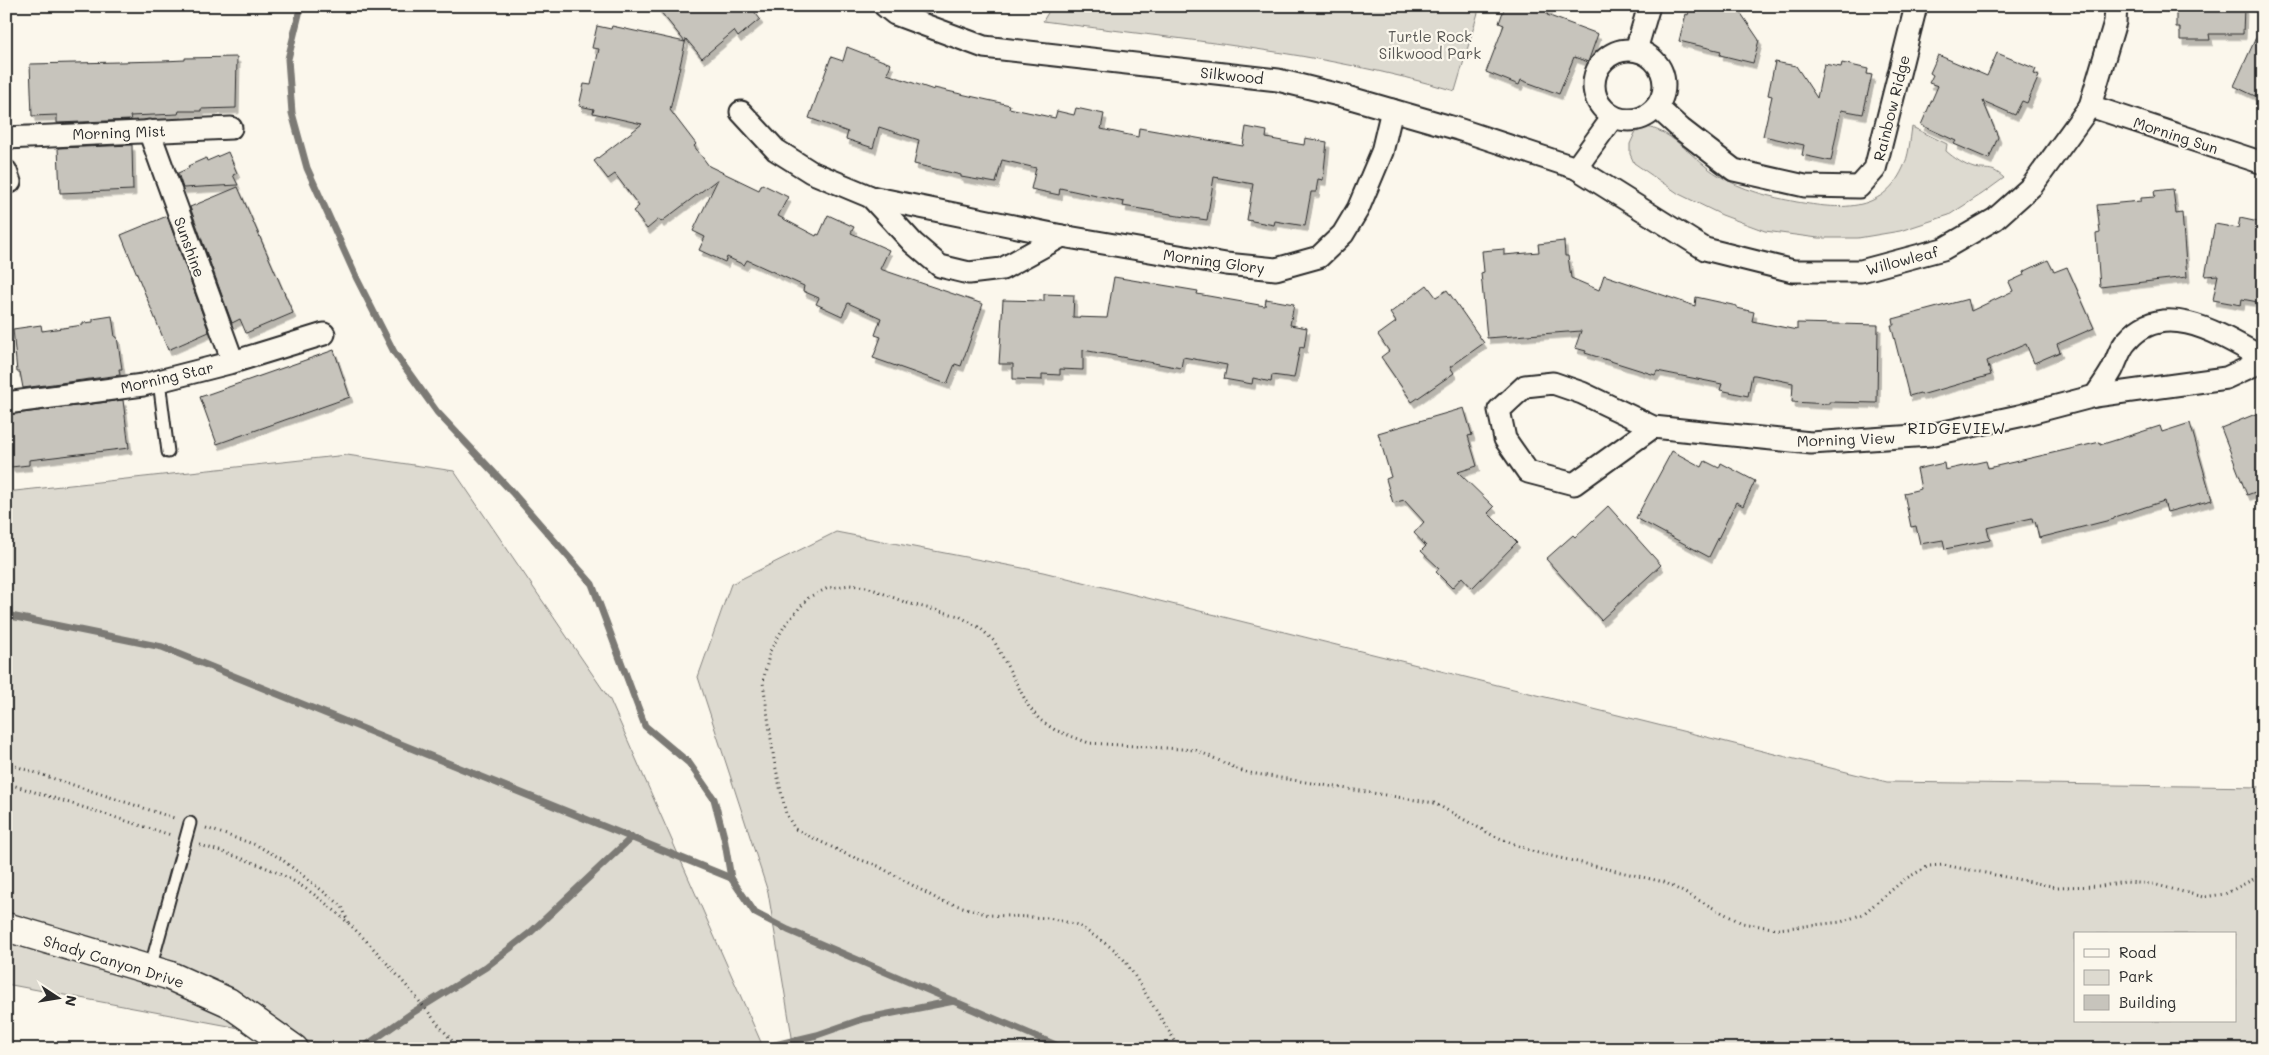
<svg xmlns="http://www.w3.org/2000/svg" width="2269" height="1055" font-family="Mali,sans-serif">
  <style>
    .green { fill: #dddad0; stroke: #84827e; fill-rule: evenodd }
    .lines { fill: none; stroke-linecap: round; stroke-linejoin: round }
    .stream { stroke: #7b7a75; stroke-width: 7 }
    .building { fill: #c7c4bc; stroke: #2b2b2b; filter: url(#shadow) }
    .lane-casing { stroke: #2b2b2b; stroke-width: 15 }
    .street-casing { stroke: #2b2b2b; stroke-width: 25 }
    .secondary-casing { stroke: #2b2b2b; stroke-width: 31 }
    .path { stroke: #2b2b2b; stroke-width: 3; stroke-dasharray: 1 4; stroke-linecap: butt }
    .lane { stroke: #fbf7ec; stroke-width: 11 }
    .street { stroke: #fbf7ec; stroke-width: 21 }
    .secondary { stroke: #fbf7ec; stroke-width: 28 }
    .labels { text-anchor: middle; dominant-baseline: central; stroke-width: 4.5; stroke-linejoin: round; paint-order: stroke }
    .park-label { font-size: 15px; fill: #585754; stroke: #fbf7ec }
    .street-label { font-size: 15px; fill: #2b2b2b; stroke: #fbf7ec }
    .neighbourhood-label { font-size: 16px; letter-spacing: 1px; fill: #2b2b2b; stroke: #fbf7ec }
  </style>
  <defs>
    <filter id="shadow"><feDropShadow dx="3" dy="5.5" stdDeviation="0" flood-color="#0004"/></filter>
  </defs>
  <rect width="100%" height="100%" fill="#fbf7ec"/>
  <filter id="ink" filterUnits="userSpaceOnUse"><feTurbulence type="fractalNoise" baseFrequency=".02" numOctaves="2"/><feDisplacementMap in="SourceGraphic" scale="10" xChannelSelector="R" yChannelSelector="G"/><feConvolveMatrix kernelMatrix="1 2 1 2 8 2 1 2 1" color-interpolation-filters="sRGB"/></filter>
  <g filter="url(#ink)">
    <!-- green -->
    <g class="green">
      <path d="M1052 6H1480L1455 91C1321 51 1181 40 1043 21Z"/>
      <path d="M1646 127C1674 131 1694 161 1718 175 1742 190 1770 197 1797 202 1838 209 1882 214 1903 168 1909 156 1910 140 1912 127L1947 144 1946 151C1954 158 1964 165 1974 168 1990 171 1991 166 2004 178L1982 194 1949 215 1900 231 1858 238H1818L1765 231 1722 215 1679 194 1634 163 1630 154V144L1635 133Z"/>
      <path d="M347 455 454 471 610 700 764 1049H351L6 984V492Z"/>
      <path d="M836 532 1043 572 1887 782 2263 787V1049H794L768 892 698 677 731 584ZM2075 934H2235V1021H2075Z"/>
    </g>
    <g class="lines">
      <!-- stream -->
      <g class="stream">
        <path d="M301 6 288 59 292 113 307 168 357 279 394 352 437 412 512 492 592 584 645 726 689 763 714 799 724 837 731 878 755 913 788 930 1065 1049"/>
        <path d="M6 615 162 647 731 878"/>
        <path d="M361 1049 412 1013 486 967 531 932 632 837"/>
        <path d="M770 1049 775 1045 817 1035 863 1019 954 1001"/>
      </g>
    </g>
    <!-- building -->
    <g class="building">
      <path d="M656 6H750L760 19 738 37 734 31 702 58 686 39 670 110 696 144 694 146 709 166 759 190 762 184 788 197 778 216 816 236 817 234 819 235 828 215 854 227 851 233 889 250 880 269 983 304 961 366 955 364 947 384 873 358 881 337 875 335 881 318 848 303 842 316 816 304 819 298 803 291 804 286 747 260 744 265 727 257 725 262 699 250 705 237 693 231 718 179 661 222 659 219 647 229 633 211 639 206 615 174 608 179 594 161 642 124 593 113 594 109 579 106 584 84 591 85 599 49 592 48 597 26 611 29 612 26 685 42Z"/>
      <path d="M1505 6H1550L1547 15 1598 34 1588 62 1574 57 1559 94 1521 80 1519 85 1486 72 1504 25 1499 23Z"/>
      <path d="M1690 6H1736L1759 40 1753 63 1720 55 1721 51 1679 41 1686 14 1688 15Z"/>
      <path d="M2176 6H2244L2243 34H2209L2210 40H2180V27H2176Z"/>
      <path d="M2263 22V79L2255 96 2234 86Z"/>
      <path d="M847 47 891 64 887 74 934 90V88L1010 105 1009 108 1055 118 1057 111 1074 115 1076 108 1104 114 1101 129 1138 137 1139 128 1243 146 1246 127 1267 131 1266 138 1304 145 1305 138 1327 142 1323 180 1318 179 1316 192H1311L1305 226 1275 221 1274 225 1247 220 1253 184 1214 177 1207 220 1171 215V214L1123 206 1124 202 1060 188 1059 195 1031 189 1036 168 1002 160 996 183 961 177V175L914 164 919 140 879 127 873 148 846 139 848 132 809 118 831 57 843 61Z"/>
      <path d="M1997 53 2036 69 2034 74 2039 76 2027 103 2022 101 2015 115 1983 101 1998 137 1989 159 1954 144 1956 141 1921 125 1938 86 1929 83 1933 75 1930 73 1938 55 1987 76Z"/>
      <path d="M237 57 236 108 201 109V111H179L178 114 130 116 131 120 57 123V115L32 116 30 64 163 61 185 60V58Z"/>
      <path d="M1775 62 1796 66 1817 98 1824 64 1841 67 1842 63 1868 69 1867 74 1872 75 1863 114 1841 110 1831 161 1802 155 1804 145 1763 136 1772 96 1768 95Z"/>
      <path d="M132 145 133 190 60 193 58 148Z"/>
      <path d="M228 152 237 173 233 175 238 185 183 188 178 173 189 168 188 166 206 158 207 161Z"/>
      <path d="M238 187 293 313 246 333 240 319 232 323 190 207Z"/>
      <path d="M2173 189 2176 214 2182 213 2187 277 2100 287 2096 234 2100 233 2097 205 2141 201V198L2155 197 2154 191Z"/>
      <path d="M167 216 209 332 168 350 121 235Z"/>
      <path d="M2240 218 2263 223V303L2242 299 2241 305 2213 300 2218 275 2205 276 2215 224 2238 228Z"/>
      <path d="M1564 241 1565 256H1568L1571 278 1599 290 1604 275 1695 306 1696 297 1737 306V308L1754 312 1752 321 1797 330V323L1878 325 1877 403 1829 402V404L1792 402 1793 383 1755 375H1752L1748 396 1720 390 1722 384 1657 371 1655 375 1585 353 1586 351 1575 348 1581 331 1487 338 1481 273 1484 272 1482 251 1504 249V255L1539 252 1538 244Z"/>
      <path d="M2048 260 2054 272 2067 267 2094 328 2057 344 2060 352 2034 363 2026 344 1987 361 1991 375 1921 395 1920 393 1909 396 1891 325H1894L1893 319 1968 299 1971 311 2013 291 2009 282 2024 275 2023 272Z"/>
      <path d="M1114 277 1198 291 1197 294 1265 306 1266 299 1294 304 1290 325 1307 328 1304 348 1300 347 1294 378 1272 375 1271 382 1253 378 1252 384 1224 379 1227 365 1183 357 1181 368 1083 350V370L1060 369V375L1042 374V380L1013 379V364H999L1003 300 1044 301V294L1074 295 1073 317 1107 318Z"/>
      <path d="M1427 285 1436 297 1447 290 1484 343 1450 367 1454 373 1412 402 1381 357 1389 351 1378 335 1396 322 1390 313Z"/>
      <path d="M112 316 115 337H117L122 369H119L120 375 23 388 20 372H17L13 329 41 325 42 331 83 325V323L93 322V319Z"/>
      <path d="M334 350 350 397 217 444 200 397Z"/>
      <path d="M123 400 129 448 29 460V465L11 467 6 430V425H9L7 415Z"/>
      <path d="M1464 408 1472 435 1468 436 1477 466 1458 472 1494 507 1488 513 1517 542 1472 588 1462 577 1452 588 1436 572 1439 568 1421 551 1426 546 1414 533 1424 522 1404 500 1393 503 1386 479 1391 477 1378 433Z"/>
      <path d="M2263 411V489L2247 495 2221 428Z"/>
      <path d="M2190 423 2212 500 2167 512 2164 501 2114 517V519L2039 538 2035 521 2033 522 2032 518 1987 528 1990 540 1945 549 1943 540 1920 544 1916 526 1911 527 1904 493 1921 489 1917 469 1944 463 1945 470 1986 461 1988 468 2100 442V445L2160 426 2162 432Z"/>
      <path d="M1672 451 1702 467 1705 461 1719 468 1721 463 1755 481 1743 506 1736 502 1709 557 1636 518Z"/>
      <path d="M1608 506 1661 565 1601 620 1546 559 1573 535 1575 537Z"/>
    </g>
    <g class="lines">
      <!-- lane casing -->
      <g class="lane-casing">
        <g id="lane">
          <path d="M159 381 168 452"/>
          <path d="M150 969 190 823"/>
        </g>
      </g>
      <!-- street casing -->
      <g class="street-casing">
        <g id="street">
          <path d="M885 6 895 14 984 47 1278 80 1347 97 1458 129 1576 168 1705 249 1793 271H1861L1943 249 1995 219 2032 186 2090 106 2115 22 2116 6"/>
          <circle cx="1629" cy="85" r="35"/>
          <path d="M1636 50 1649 6"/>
          <path d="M2090 106 2263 163"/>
          <path d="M1657 107 1681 129 1734 170 1805 186 1859 187 1875 169 1916 6"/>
          <path d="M741 112 776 150 811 172 871 197 1062 236 1226 264 1276 269 1319 257 1343 234 1358 209 1382 152 1392 110"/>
          <path d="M149 131 233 362"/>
          <path d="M6 138 231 128"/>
          <path d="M1576 168 1613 117"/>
          <path d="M6 171 10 182H6"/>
          <path d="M871 197 913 243 940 266 969 273 1002 269 1062 236"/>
          <path d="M2095 396C2101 387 2107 379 2112 370 2117 360 2120 347 2128 340 2165 297 2224 337 2263 358"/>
          <path d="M6 403 143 385 233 362 324 334"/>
          <path d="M1653 427 1574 484 1528 472 1505 439 1499 410 1525 386 1553 383 1582 393 1653 427 1811 443 1930 435 2019 416 2095 396 2226 378 2263 361"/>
        </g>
      </g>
      <!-- secondary casing -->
      <g class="secondary-casing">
        <path id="secondary" d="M6 927 168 975 228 1002 294 1049"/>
      </g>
      <!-- path -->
      <g class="path">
        <path d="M6 763 174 818"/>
        <path d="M6 783 171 835"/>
        <path d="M206 828 256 845 280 858 342 906 349 925"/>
        <path d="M200 845C229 854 259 863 286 877 353 912 410 992 459 1049"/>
        <path d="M1180 1049 1126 962 1115 950 1078 925 1049 918 989 915 939 900 878 866 850 856 795 829 786 814 774 760 763 682 770 651 785 625 809 597 828 588 850 585 867 587 907 603 959 616 980 628 994 641 1029 707 1040 720 1055 730 1089 743 1196 750 1244 772 1434 803 1492 835 1534 852 1664 882 1742 923 1778 929 1841 922 1863 914 1905 879 1929 866 1944 865 2057 887 2102 886 2125 882 2153 884 2203 897 2225 894 2263 874"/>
      </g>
      <!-- lane -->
      <use href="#lane" class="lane"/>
      <!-- street -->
      <use href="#street" class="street"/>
      <!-- secondary -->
      <use href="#secondary" class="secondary"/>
    </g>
  </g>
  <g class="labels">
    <!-- park labels -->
    <g class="park-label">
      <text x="1430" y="36">Turtle Rock<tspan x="1430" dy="17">Silkwood Park</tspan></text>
    </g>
    <!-- street labels -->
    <g class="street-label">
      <text transform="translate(1232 75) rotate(6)">Silkwood</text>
      <text transform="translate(1891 108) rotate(-76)">Rainbow Ridge</text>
      <text transform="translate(119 132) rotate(-2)">Morning Mist</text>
      <text transform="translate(2176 135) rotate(18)">Morning Sun</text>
      <text transform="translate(190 247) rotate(70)">Sunshine</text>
      <text transform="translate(1902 260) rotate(-15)">Willowleaf</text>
      <text transform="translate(1214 261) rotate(8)">Morning Glory</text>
      <text transform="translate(167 377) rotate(-13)">Morning Star</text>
      <text transform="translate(1846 439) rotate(-2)">Morning View</text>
      <text transform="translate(114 961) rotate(17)">Shady Canyon Drive</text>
    </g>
    <!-- neighbourhood labels -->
    <g class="neighbourhood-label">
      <text x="1957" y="427">RIDGEVIEW</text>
    </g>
  </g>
  <!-- margin -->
  <rect width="2269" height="1055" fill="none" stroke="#fbf7ec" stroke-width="25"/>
  <rect x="12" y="12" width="2244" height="1030" fill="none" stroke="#2b2b2b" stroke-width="2" filter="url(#ink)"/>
  <!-- legend -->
  <rect x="2074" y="932" width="162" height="90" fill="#fbf7ec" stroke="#a8a59f"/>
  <rect x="2084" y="949" width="25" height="8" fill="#fbf7ec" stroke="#a8a59f"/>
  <text x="2119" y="958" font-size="15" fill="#2b2b2b">Road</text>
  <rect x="2084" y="970" width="25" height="15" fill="#dddad0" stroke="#a8a59f"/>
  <text x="2119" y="982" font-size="15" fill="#2b2b2b">Park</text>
  <rect x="2084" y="995" width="25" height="15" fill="#c7c4bc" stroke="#a8a59f"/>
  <text x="2119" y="1008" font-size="15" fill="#2b2b2b">Building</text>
  <!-- north arrow -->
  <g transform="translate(58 998) rotate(102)" stroke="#fbf7ec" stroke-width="4" paint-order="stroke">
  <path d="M0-4L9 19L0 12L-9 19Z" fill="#2b2b2b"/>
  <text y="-8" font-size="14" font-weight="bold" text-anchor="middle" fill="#2b2b2b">N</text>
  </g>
</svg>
